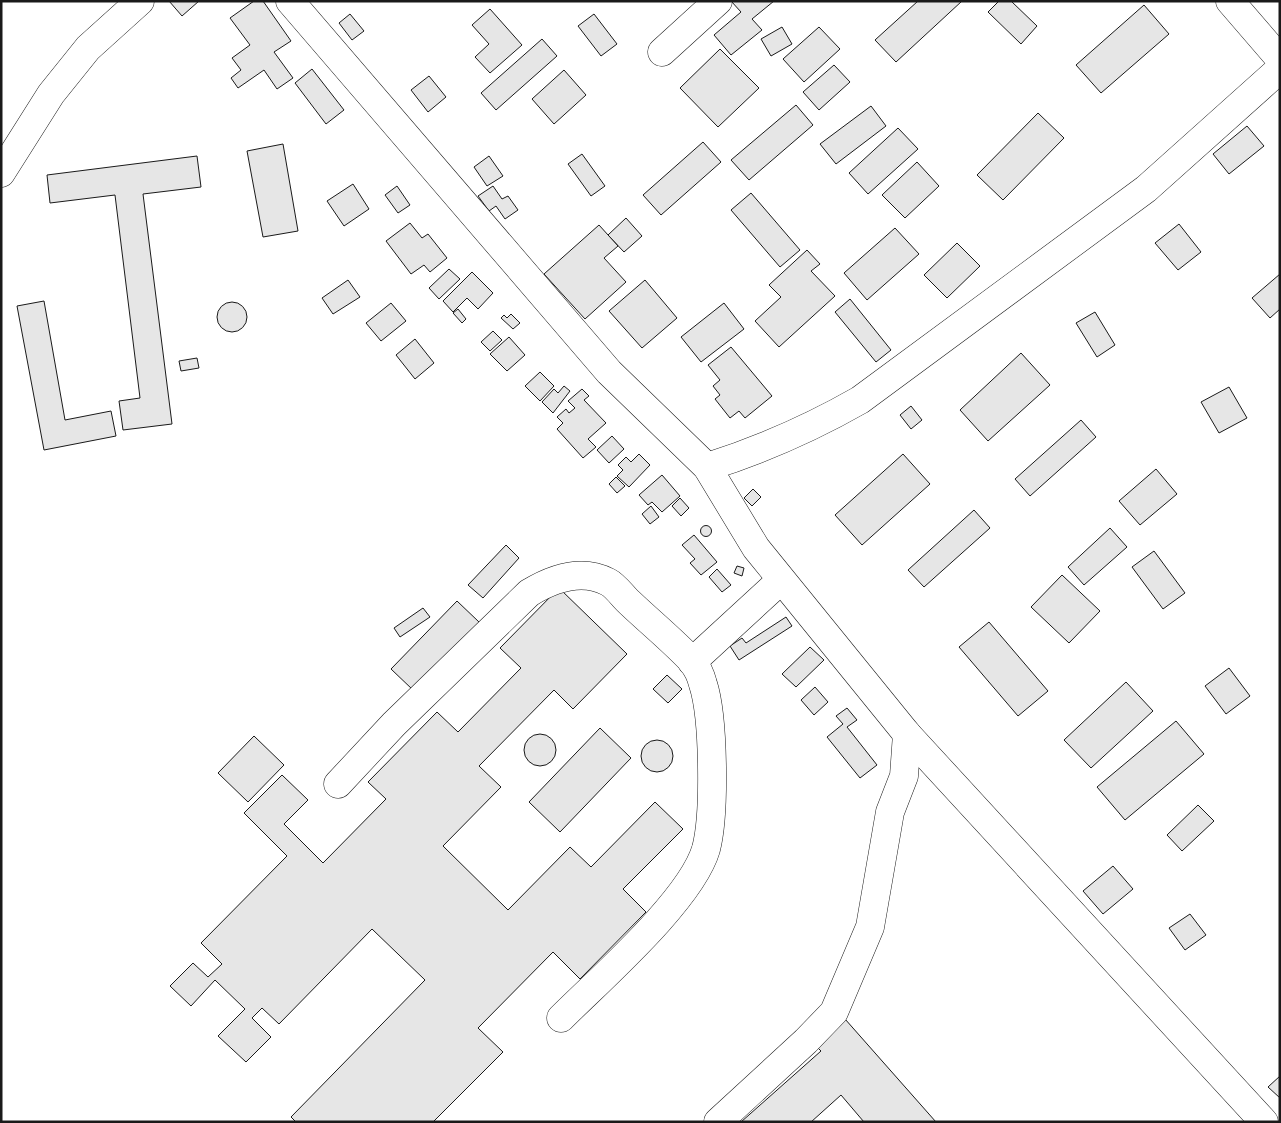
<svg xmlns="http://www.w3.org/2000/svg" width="1281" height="1123" font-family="Cabin,sans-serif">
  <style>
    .building { fill: #e6e6e6; stroke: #1a1a1a }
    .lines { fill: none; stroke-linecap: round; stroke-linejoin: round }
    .minor-casing { stroke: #1a1a1a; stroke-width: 29 }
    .minor { stroke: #fff; stroke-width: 28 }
  </style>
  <rect width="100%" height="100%" fill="#fff"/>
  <!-- building -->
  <g class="building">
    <path d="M169 1H199L182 16Z"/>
    <path d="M254 1H263L291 41 274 52 293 78 277 89 264 70 238 88 231 78 241 70 232 58 250 45 230 18Z"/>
    <path d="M731 1H774L752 19 762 30 731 55 714 35 741 12Z"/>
    <path d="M918 1H962L896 62 875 40Z"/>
    <path d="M999 1H1011L1037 26 1021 44 988 12Z"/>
    <path d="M1144 5 1169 34 1101 93 1076 65Z"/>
    <path d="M490 9 522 45 490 73 475 57 489 44 472 25Z"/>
    <path d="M350 14 364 31 352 40 339 23Z"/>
    <path d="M594 14 617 44 601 56 578 26Z"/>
    <path d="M782 27 792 44 771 56 761 39Z"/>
    <path d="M819 27 840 49 804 82 783 59Z"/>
    <path d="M542 39 557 56 496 110 481 93Z"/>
    <path d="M720 49 759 88 718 127 680 88Z"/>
    <path d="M834 65 850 82 819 110 803 92Z"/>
    <path d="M312 69 344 110 326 124 295 83Z"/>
    <path d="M564 70 586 95 554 124 532 99Z"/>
    <path d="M429 76 446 97 428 112 411 90Z"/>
    <path d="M796 105 813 125 749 180 731 160Z"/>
    <path d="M871 106 886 126 836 164 820 144Z"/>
    <path d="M1038 113 1064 138 1003 200 977 175Z"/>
    <path d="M1247 126 1264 146 1229 174 1213 154Z"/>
    <path d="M898 128 918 149 868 194 849 173Z"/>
    <path d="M703 142 721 162 661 215 643 195Z"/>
    <path d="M283 144 298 231 263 237 247 151Z"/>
    <path d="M582 154 605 186 591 196 568 164Z"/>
    <path d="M197 156 201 187 143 194 172 424 123 430 119 401 140 398 115 195 50 203 47 175Z"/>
    <path d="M489 156 503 176 487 186 474 167Z"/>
    <path d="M917 162 939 186 905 218 882 195Z"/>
    <path d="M353 184 369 209 344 226 327 201Z"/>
    <path d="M397 186 410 205 398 213 385 195Z"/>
    <path d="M493 186 502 199 508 196 518 210 505 219 496 206 489 211 478 196Z"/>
    <path d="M751 193 800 250 780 267 731 210Z"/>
    <path d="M626 218 642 236 624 252 608 235Z"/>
    <path d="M410 223 422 238 428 234 447 258 430 272 424 265 411 274 386 241Z"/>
    <path d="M1179 224 1201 252 1178 270 1155 243Z"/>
    <path d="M599 225 618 246 604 258 626 282 585 319 544 274Z"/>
    <path d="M895 228 919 254 867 300 844 273Z"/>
    <path d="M957 243 980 266 947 298 924 275Z"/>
    <path d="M807 250 820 264 811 271 835 296 779 347 755 321 781 297 769 285Z"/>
    <path d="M449 269 460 279 439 299 429 288Z"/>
    <path d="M472 272 493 293 478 309 467 298 453 312 443 301Z"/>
    <path d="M1280 274V309L1270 318 1252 298Z"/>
    <path d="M348 280 360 297 333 314 322 298Z"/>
    <path d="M645 280 677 318 642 348 609 311Z"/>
    <path d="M850 299 891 350 876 362 835 312Z"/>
    <path d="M44 301 65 420 111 411 116 436 44 450 17 306Z"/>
    <circle cx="232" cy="317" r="15"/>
    <path d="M391 303 406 321 381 341 366 323Z"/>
    <path d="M724 303 744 329 701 362 681 337Z"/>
    <path d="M458 309 466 319 462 323 453 313Z"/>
    <path d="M1095 312 1115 345 1097 357 1076 323Z"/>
    <path d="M511 314 520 323 513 329 501 318 504 315 507 318Z"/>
    <path d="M493 331 502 340 490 351 481 342Z"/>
    <path d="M509 337 525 355 507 371 490 354Z"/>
    <path d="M415 339 434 363 415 379 396 355Z"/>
    <path d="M731 347 772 396 745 418 739 411 730 418 715 399 720 395 713 386 720 380 708 365Z"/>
    <path d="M1021 353 1050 385 988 441 960 410Z"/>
    <path d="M197 358 199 368 181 371 179 361Z"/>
    <path d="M540 372 554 386 540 401 525 386Z"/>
    <path d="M564 386 570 391 553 413 542 402 554 389 558 393Z"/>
    <path d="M1229 387 1247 418 1219 433 1201 402Z"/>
    <path d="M582 389 589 396 584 400 606 423 588 439 596 447 583 458 557 429 563 423 557 417 566 409 569 413 575 408 568 401Z"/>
    <path d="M911 406 922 420 911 429 900 415Z"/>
    <path d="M1081 420 1096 437 1030 496 1015 479Z"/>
    <path d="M612 436 624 449 609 463 597 450Z"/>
    <path d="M639 454 650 465 629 487 617 476 623 470 618 465 626 457 631 462Z"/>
    <path d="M903 454 930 484 862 545 835 515Z"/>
    <path d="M1156 469 1177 494 1140 525 1119 501Z"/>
    <path d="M662 475 680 496 662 512 652 502 648 505 639 495Z"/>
    <path d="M616 477 625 486 617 493 609 484Z"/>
    <path d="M753 489 761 497 752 506 744 498Z"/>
    <path d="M680 498 689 508 681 516 672 506Z"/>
    <path d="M651 506 659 517 650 524 642 514Z"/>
    <path d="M974 510 990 528 924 587 908 570Z"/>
    <circle cx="706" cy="531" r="5.5"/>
    <path d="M1110 528 1127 547 1084 585 1068 567Z"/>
    <path d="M694 535 717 562 701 575 690 563 695 559 682 545Z"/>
    <path d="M506 545 519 558 483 598 468 585Z"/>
    <path d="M1154 551 1185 593 1163 609 1132 567Z"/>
    <path d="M737 566 744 568 742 576 734 573Z"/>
    <path d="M717 569 731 585 722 592 709 577Z"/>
    <path d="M1062 575 1100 611 1069 643 1031 607Z"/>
    <path d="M559 588 627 654 573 709 554 690 479 766 501 787 443 846 508 910 570 847 591 867 655 802 683 829 623 889 646 912 580 979 553 952 478 1028 503 1052 433 1122H296L291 1117 425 980 372 929 279 1024 262 1008 252 1018 271 1037 246 1062 218 1036 245 1009 215 980 191 1006 170 986 193 963 208 977 222 964 201 943 287 856 244 813 282 775 308 800 284 824 323 863 386 799 368 782 437 712 458 732 521 668 500 648Z"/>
    <path d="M457 601 479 622 413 690 391 669Z"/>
    <path d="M423 608 430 617 400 637 394 628Z"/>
    <path d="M786 617 792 626 739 660 730 646 742 638 746 643Z"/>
    <path d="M989 622 1048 691 1018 716 959 647Z"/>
    <path d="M810 647 824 660 796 687 782 674Z"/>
    <path d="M1229 668 1250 696 1226 714 1205 686Z"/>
    <path d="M667 675 682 689 668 703 653 689Z"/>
    <path d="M1126 682 1153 711 1091 768 1064 740Z"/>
    <path d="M815 687 828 702 814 715 801 700Z"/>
    <path d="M847 708 857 720 847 727 877 765 860 778 827 737 843 724 836 716Z"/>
    <path d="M1176 721 1204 754 1125 820 1097 787Z"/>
    <path d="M600 728 631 758 560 832 529 802Z"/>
    <circle cx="540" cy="750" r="16"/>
    <path d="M254 736 284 765 248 802 218 773Z"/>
    <circle cx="657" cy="756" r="16"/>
    <path d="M1198 805 1214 821 1182 851 1167 835Z"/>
    <path d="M1113 866 1133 889 1103 914 1083 891Z"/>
    <path d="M1190 914 1206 935 1185 950 1169 928Z"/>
    <path d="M845 1019 936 1122H864L841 1095 811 1122H741L821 1051 815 1045Z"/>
    <path d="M1280 1076V1098L1268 1087Z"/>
  </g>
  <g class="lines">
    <!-- minor casing -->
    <g class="minor-casing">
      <g id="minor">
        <path d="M290 1 609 372 707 467 756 548 907 734 1264 1122"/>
        <path d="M1230 1 1280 59"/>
        <path d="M662 52 718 1"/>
        <path d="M1 173 51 94 88 48 140 1"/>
        <path d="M707 467C761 450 811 428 860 400L1146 189 1280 69"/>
        <path d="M692 662 780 581"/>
        <path d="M338 784 394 724 529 593C552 579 581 568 608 582 616 586 623 597 630 603 650 622 672 640 691 660 696 666 701 676 703 684 714 718 715 815 706 849 691 900 600 979 561 1018"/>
        <path d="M718 1122 806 1041 834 1012 870 927 890 812 904 776 907 734"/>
      </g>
    </g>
    <!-- minor -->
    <use href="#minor" class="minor"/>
  </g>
  <!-- border -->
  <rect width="1281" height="1123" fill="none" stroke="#1a1a1a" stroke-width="5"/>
</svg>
